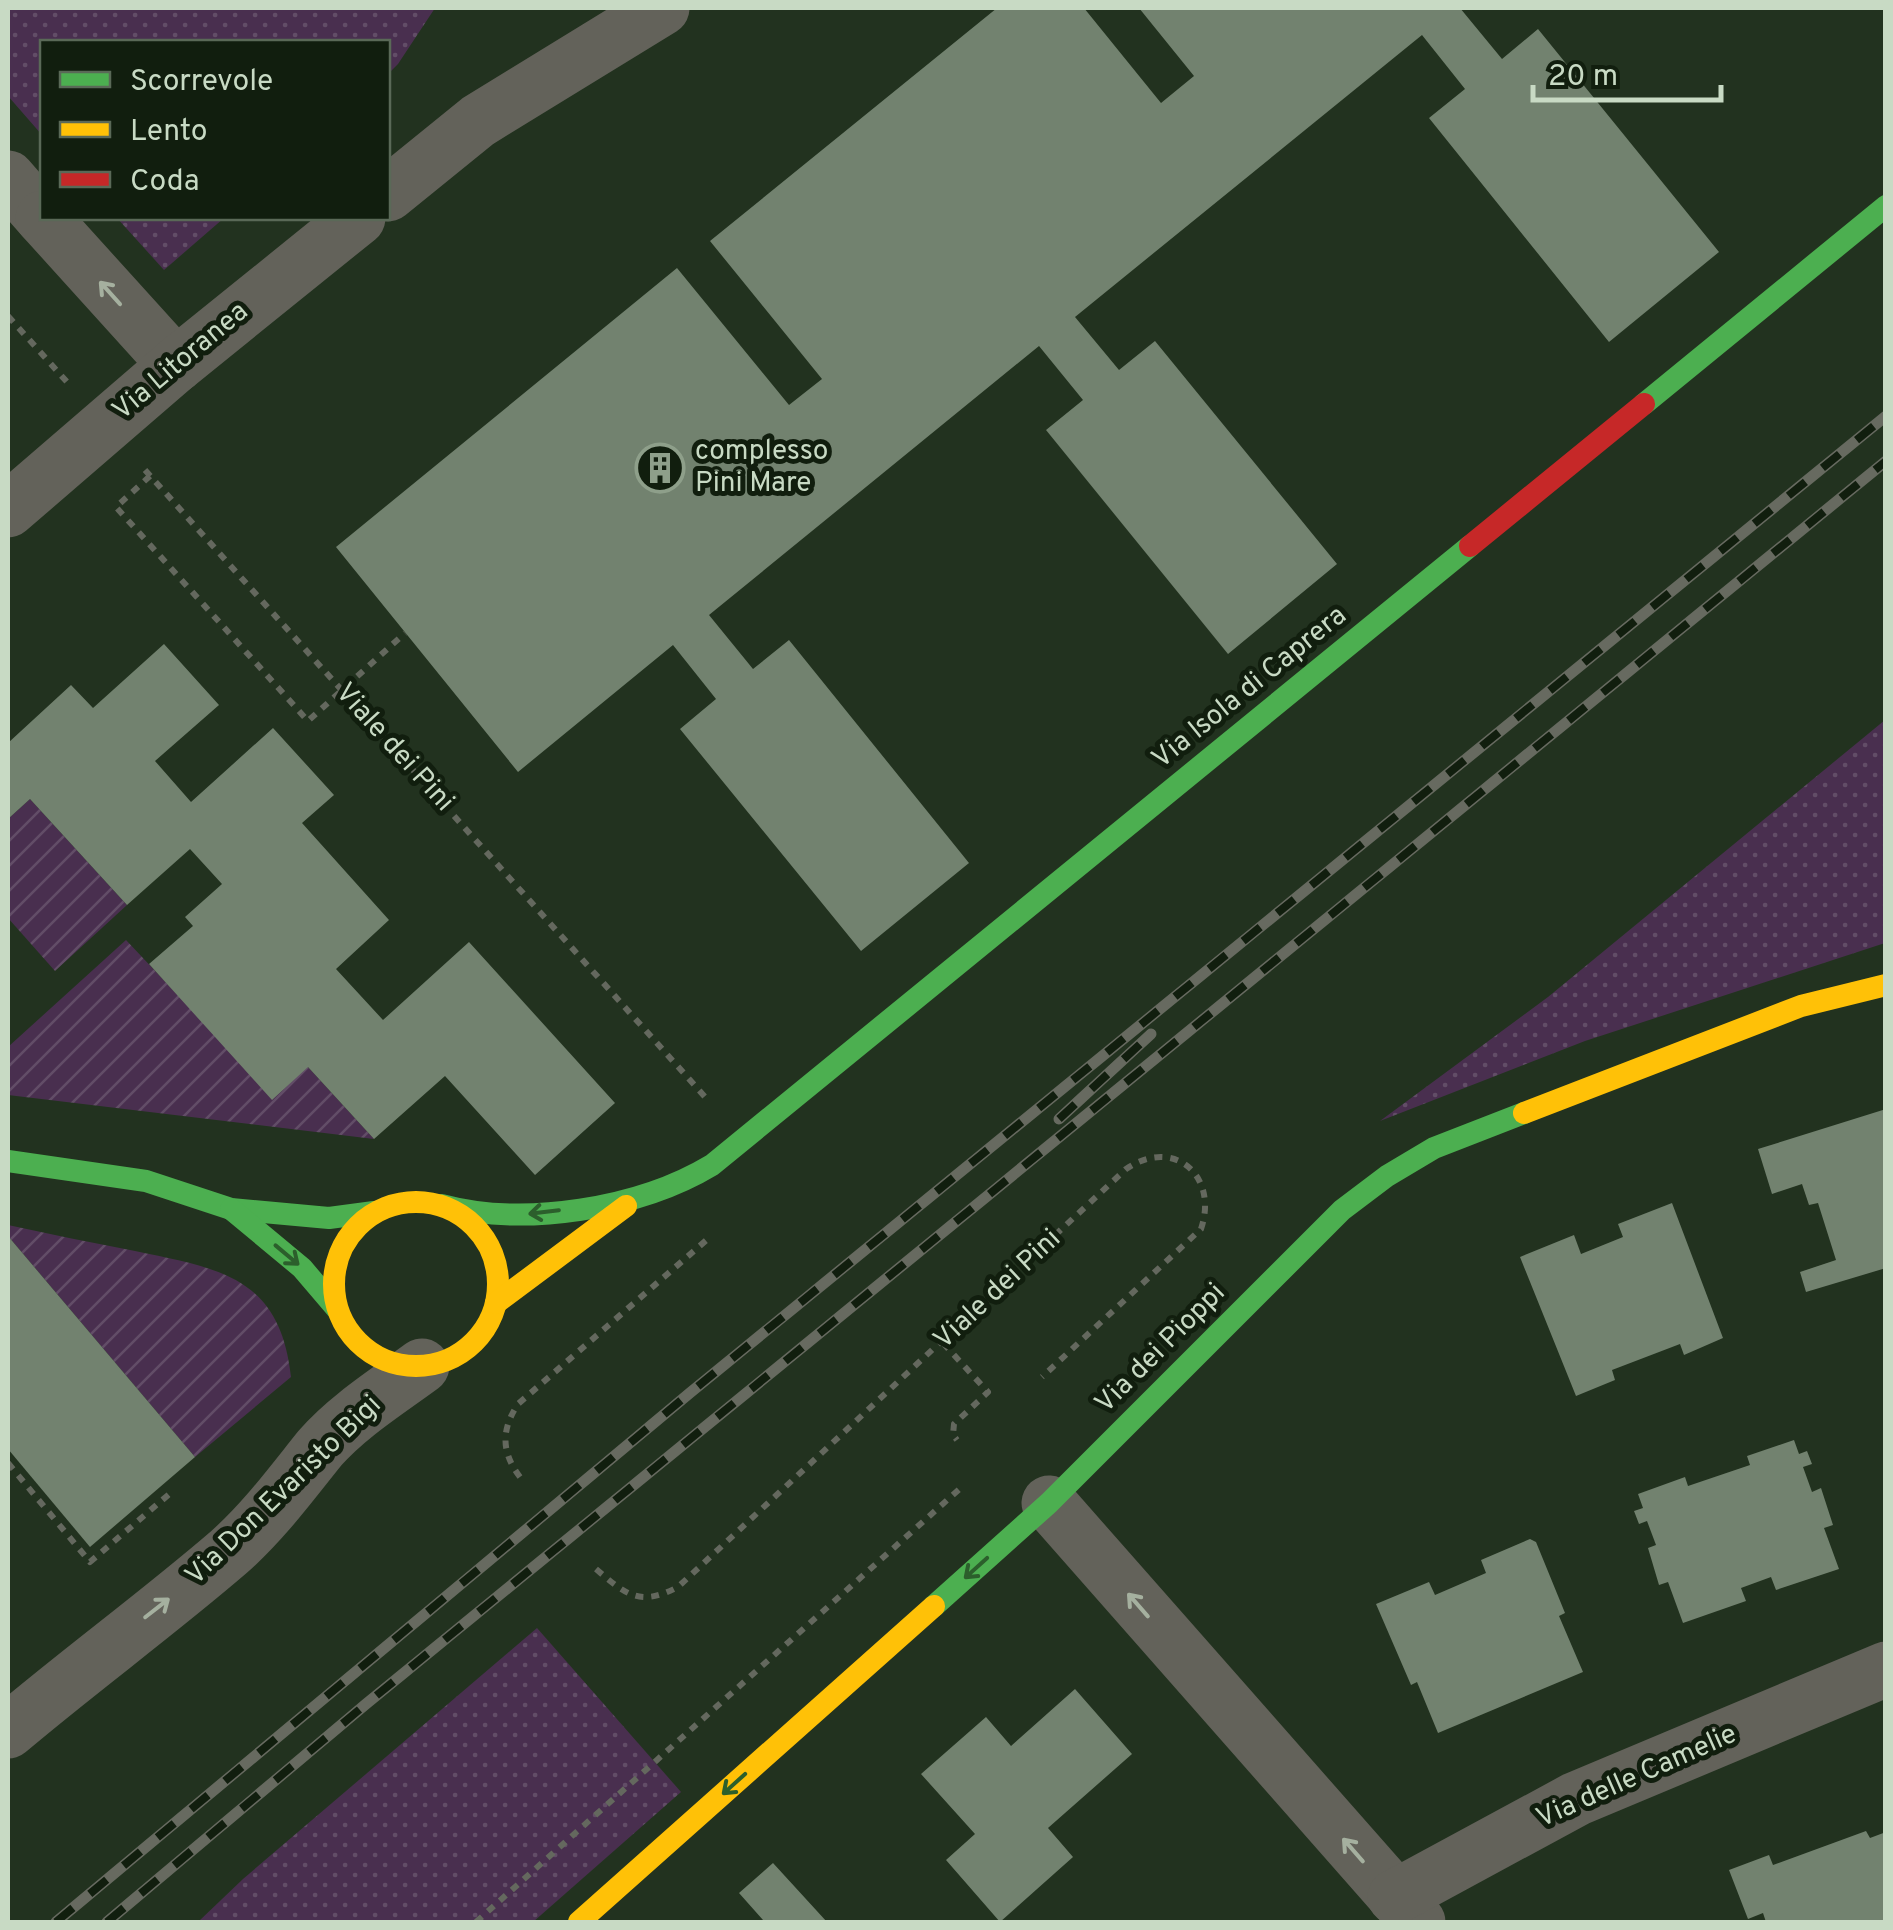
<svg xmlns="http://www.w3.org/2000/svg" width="1893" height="1930" font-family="Overpass,sans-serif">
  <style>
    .grass { fill: url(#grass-dots) }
    .garden { fill: url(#garden-furrows) }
    .building { fill: #72826f }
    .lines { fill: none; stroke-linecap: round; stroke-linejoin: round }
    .path { stroke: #64685e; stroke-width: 6; stroke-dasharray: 8 8; stroke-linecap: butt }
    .street { stroke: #63625a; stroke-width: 55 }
    .fast { stroke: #4caf50; stroke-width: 22 }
    .slow { stroke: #ffc107; stroke-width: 22 }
    .jam { stroke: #c62828; stroke-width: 22 }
    .rail-casing { stroke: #676a60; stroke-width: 11 }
    .rail { stroke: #111e0e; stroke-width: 8; stroke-dasharray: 22; stroke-linecap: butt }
    .oneway { stroke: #a5b09f }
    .oneway2 { stroke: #2c5f2c }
    .labels { text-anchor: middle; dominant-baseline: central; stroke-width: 10; stroke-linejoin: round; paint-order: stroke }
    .street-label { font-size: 28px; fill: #c8dac4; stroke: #111e0e }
    .poi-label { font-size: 28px; fill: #c8dac4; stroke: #111e0e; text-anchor: start }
  </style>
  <defs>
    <pattern id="grass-dots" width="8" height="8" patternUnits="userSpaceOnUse" patternTransform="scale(2.5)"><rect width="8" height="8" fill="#492f4f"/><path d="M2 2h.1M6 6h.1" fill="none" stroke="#624d67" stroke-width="1.8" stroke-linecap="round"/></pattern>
    <pattern id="garden-furrows" width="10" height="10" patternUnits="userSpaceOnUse" patternTransform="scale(2.5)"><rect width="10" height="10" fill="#492f4f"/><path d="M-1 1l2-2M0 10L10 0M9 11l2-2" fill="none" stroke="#624d67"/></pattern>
  </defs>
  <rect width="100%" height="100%" fill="#22321f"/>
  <!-- grass -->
  <g class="grass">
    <path d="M8 8H435L398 64 388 74V42H42V135L8 96Z"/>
    <path d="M117 218H224L164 270Z"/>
    <path d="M1885 720V943L1585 1041 1380 1121 1548 997Z"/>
    <path d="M537 1628 681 1792 533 1922H198L243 1879Z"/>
  </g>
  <!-- garden -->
  <g class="garden">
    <path d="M30 799 127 905 55 971 8 918V819Z"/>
    <path d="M126 940 191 1009 308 1067 374 1139 8 1095V1047Z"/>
    <path d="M8 1225C50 1234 93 1243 135 1251 221 1269 280 1277 291 1377L195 1457 8 1236Z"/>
  </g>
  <!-- building -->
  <g class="building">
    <path d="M997 8H1084L1161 103 1194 76 1139 8H1460L1502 59 1538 29 1719 252 1609 342 1429 118 1465 89 1422 35 1075 317 1119 370 1155 341 1337 564 1228 654 1046 430 1083 400 1039 346 709 615 753 669 789 640 969 863 861 951 680 729 716 699 673 645 518 772 336 547 677 268 789 405 822 379 710 241Z"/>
    <path d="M164 644 219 705 155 761 191 802 273 728 334 795 302 823 389 920 336 969 383 1020 469 942 615 1103 535 1175 445 1076 374 1139 308 1067 272 1100 149 964 193 926 185 917 222 884 190 849 127 905 30 799 8 819V743L71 685 93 708Z"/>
    <path d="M1886 1109V1268L1806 1292 1800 1272 1836 1260 1818 1203 1809 1205 1802 1184 1772 1194 1758 1149Z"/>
    <path d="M1672 1203 1723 1338 1684 1355 1680 1344 1612 1370 1615 1380 1576 1396 1520 1257 1574 1235 1581 1254 1623 1237 1618 1224Z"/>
    <path d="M8 1236 195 1457 90 1547 8 1449Z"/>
    <path d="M1794 1440 1799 1454 1807 1451 1812 1464 1803 1467 1812 1492 1821 1488 1833 1525 1824 1528 1839 1569 1776 1590 1771 1577 1741 1588 1746 1601 1683 1623 1668 1582 1659 1585 1648 1548 1656 1545 1647 1521 1639 1524 1634 1511 1643 1508 1638 1494 1685 1477 1688 1486 1750 1465 1747 1456Z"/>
    <path d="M1530 1539 1536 1542 1565 1613 1559 1616 1583 1672 1438 1733 1417 1682 1411 1685 1376 1604 1429 1582 1435 1595 1486 1573 1481 1560Z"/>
    <path d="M1075 1689 1132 1754 1048 1828 1073 1857 1000 1922 946 1860 975 1834 921 1774 986 1717 1011 1746Z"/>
    <path d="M1866 1831 1870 1838 1886 1832V1922H1766L1763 1913 1748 1919 1729 1870 1769 1855 1773 1865Z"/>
    <path d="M773 1863 827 1922H761L763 1920 739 1893Z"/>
  </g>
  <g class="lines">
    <!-- path -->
    <g class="path">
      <path d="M8 316 67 382"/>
      <path d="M145 470 706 1098"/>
      <path d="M150 476 116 507 308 721 405 633"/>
      <path d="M943 1343 988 1392 954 1424 953 1435 957 1440"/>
      <path d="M8 1463 90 1562 174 1490"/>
      <path d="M520 1477C501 1452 501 1430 518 1404L710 1237"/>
      <path d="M596 1569C626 1595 640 1607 678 1587L1126 1169C1174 1136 1219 1176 1201 1229L1042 1377"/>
      <path d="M476 1922 964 1485"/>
    </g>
    <!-- street -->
    <g class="street">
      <path d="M8 178 42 217"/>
      <path d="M388 194 478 121 662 8"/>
      <path d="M43 218 176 365"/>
      <path d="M8 510 176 365 358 218"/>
      <path d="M1049 1503 1418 1922"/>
      <path d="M8 1731C80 1670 157 1614 229 1552 264 1521 291 1484 320 1448 348 1416 388 1391 422 1366"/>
      <path d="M1395 1897 1576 1799 1886 1669"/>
    </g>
    <!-- fast -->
    <g class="fast">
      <path d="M1644 404 1886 206"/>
      <path d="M8 1161 146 1181 231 1209 329 1218 374 1212"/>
      <path d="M442 1205C524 1227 639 1209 712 1165L1470 546"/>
      <path d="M231 1209 302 1268 337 1309"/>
      <path d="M934 1606 1049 1503 1342 1210 1387 1176 1434 1148 1524 1113"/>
    </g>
    <!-- slow -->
    <g class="slow">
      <path d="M1524 1113 1801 1006 1886 985"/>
      <circle cx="416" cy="1284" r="82"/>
      <path d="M496 1303 626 1206"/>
      <path d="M579 1922 934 1606"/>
    </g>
    <!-- jam -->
    <path class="jam" d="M1470 546 1644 404"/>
    <!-- rail casing -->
    <g class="rail-casing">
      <g id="rail">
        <path d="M1059 1119 1151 1034"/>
        <path d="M56 1922 691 1392 1886 416"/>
        <path d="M107 1922 366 1704 1886 461"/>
      </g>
    </g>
    <!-- rail -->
    <use href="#rail" class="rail"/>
  </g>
  <!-- one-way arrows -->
  <defs><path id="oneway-shaft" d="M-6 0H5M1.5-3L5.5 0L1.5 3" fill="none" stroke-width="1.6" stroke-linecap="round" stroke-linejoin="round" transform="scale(2.5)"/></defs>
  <g class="oneway">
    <use href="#oneway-shaft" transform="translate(110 293) rotate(-132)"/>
    <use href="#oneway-shaft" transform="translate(1138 1605) rotate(-131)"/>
    <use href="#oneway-shaft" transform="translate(157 1608) rotate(-38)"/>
    <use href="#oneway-shaft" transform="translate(1353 1850) rotate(-131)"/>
  </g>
  <g class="oneway2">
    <use href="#oneway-shaft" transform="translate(544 1212) rotate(173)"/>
    <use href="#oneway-shaft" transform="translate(287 1255) rotate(40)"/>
    <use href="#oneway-shaft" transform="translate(976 1568) rotate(138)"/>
    <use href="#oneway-shaft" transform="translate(734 1784) rotate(138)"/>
  </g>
  <!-- icons -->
  <defs>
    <g id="building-ring" transform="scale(2.5)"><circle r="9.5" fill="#111e0e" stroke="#8e9f8a" stroke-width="1.5"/><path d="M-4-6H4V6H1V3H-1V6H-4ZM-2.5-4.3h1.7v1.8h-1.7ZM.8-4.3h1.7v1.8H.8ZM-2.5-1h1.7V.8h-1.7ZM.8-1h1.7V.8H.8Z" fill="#8e9f8a"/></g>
  </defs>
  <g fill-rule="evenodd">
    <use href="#building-ring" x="660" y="468"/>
  </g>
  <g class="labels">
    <!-- street labels -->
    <g class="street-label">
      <text transform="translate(181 362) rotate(-40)">Via Litoranea</text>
      <text transform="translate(1250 688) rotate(-39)">Via Isola di Caprera</text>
      <text transform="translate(394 748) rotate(48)">Viale dei Pini</text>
      <text transform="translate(998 1290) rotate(-43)">Viale dei Pini</text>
      <text transform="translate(1161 1349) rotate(-45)">Via dei Pioppi</text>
      <text transform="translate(284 1491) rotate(-44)">Via Don Evaristo Bigi</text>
      <text transform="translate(1637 1777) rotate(-24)">Via delle Camelie</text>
    </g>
    <!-- poi labels -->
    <g class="poi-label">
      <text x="695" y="452">complesso<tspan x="695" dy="32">Pini Mare</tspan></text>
    </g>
  </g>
  <!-- border -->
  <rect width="1893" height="1930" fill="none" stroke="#c8dac4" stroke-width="20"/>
  <!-- legend -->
  <rect x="40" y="40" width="350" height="180" fill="#111e0e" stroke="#5a6957" stroke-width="2.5"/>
  <rect x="60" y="72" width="50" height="15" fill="#4caf50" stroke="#5a6957" stroke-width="2.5"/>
  <text x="130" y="90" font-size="30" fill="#c8dac4">Scorrevole</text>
  <rect x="60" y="122" width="50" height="15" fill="#ffc107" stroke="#5a6957" stroke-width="2.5"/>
  <text x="130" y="140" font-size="30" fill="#c8dac4">Lento</text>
  <rect x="60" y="172" width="50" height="15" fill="#c62828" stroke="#5a6957" stroke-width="2.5"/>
  <text x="130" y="190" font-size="30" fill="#c8dac4">Coda</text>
  <!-- scale -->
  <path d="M1533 85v15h188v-15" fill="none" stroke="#c8dac4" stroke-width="5"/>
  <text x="1548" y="85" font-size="30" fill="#c8dac4" stroke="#111e0e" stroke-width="8" paint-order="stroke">20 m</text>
</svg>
